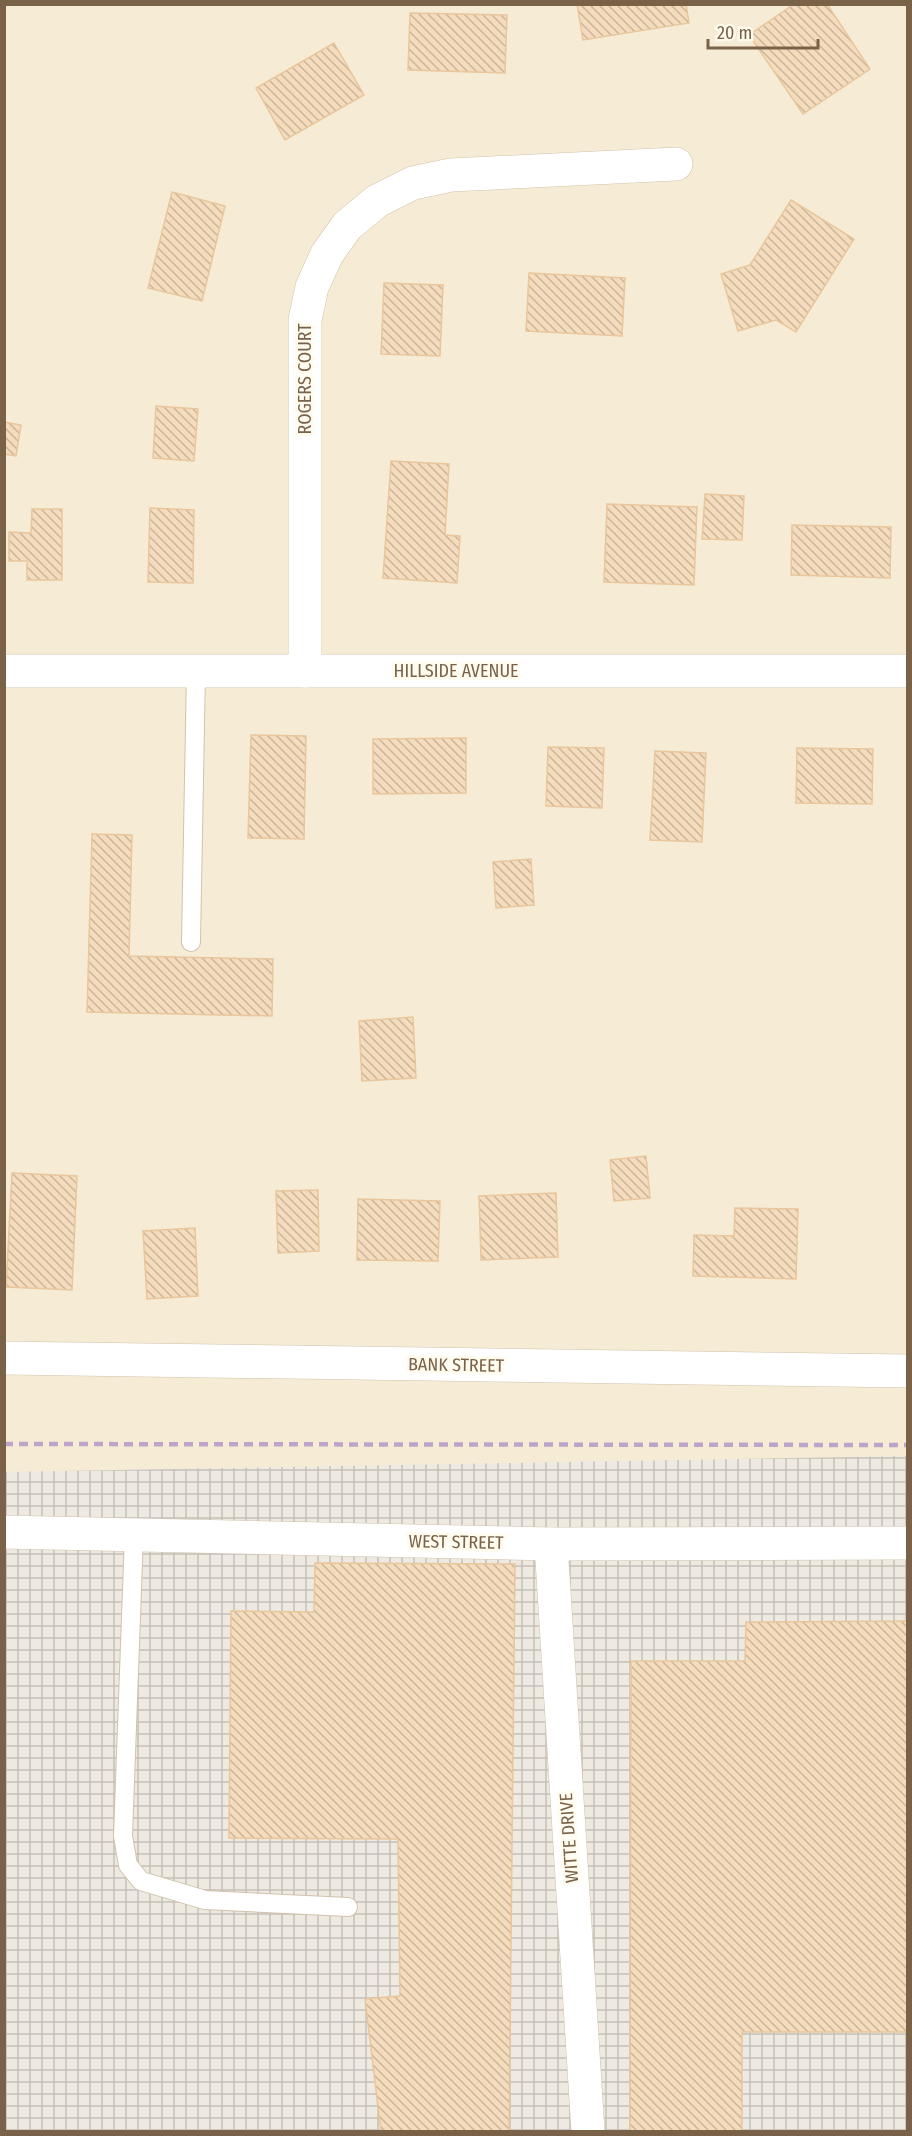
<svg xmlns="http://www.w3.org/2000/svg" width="912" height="2136" font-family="'Fira Sans Condensed',sans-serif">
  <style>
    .residential { fill: #f6ecd5 }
    .industrial { fill: url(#industrial-grid) }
    .building { fill: url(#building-back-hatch); stroke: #e9c69c; stroke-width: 1.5 }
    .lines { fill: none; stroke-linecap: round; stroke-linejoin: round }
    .service-casing { stroke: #d1c2ac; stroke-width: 20 }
    .minor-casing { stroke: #d1c2ac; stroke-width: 34 }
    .service { stroke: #fff; stroke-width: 18 }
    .minor { stroke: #fff; stroke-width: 33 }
    .rail { stroke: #bea4ca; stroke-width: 4.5; stroke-dasharray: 9 6; stroke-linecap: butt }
    .labels { text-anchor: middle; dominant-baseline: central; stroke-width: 6; stroke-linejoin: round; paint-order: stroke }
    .street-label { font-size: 18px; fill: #7a6249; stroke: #fffbef }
  </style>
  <defs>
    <pattern id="industrial-grid" width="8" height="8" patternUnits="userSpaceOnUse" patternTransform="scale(1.5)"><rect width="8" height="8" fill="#eeeae1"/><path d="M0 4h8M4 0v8" fill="none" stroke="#c6c1b8"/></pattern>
    <pattern id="building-back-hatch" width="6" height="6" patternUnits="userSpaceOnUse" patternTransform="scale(1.5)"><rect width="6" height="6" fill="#f5dcbd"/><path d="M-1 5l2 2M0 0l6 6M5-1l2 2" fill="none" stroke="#cbb69c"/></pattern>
  </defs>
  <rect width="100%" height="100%" fill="#fef9e8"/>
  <!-- residential -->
  <path class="residential" d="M4 5H907V1460L5 1473Z"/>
  <!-- industrial -->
  <path class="industrial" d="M907 1456V2131H5L4 1472Z"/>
  <!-- building -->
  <g class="building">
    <path d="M577 4H686L689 23 583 40Z"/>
    <path d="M794 4H827L870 69 803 114 749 35Z"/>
    <path d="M410 13 507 15 505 73 408 70Z"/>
    <path d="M334 43 364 95 285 140 256 88Z"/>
    <path d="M172 192 225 206 202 301 148 288Z"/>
    <path d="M791 200 854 239 796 332 776 320 738 331 721 274 750 265Z"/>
    <path d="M529 273 625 278 622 336 526 331Z"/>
    <path d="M384 283 443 285 440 356 381 354Z"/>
    <path d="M156 406 198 409 194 461 153 458Z"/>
    <path d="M4 422 21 425 16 456 4 454Z"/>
    <path d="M391 461 449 464 445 535 460 536 457 583 383 578Z"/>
    <path d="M705 494 744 496 742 540 702 539Z"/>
    <path d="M607 504 697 507 694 585 604 582Z"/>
    <path d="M150 508 194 510 193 583 148 582Z"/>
    <path d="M32 509H62V580H27V561H9V532L31 533Z"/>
    <path d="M792 525 891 527 890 578 791 575Z"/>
    <path d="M251 735 306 736 304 839 248 838Z"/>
    <path d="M466 738V793L373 794V739Z"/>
    <path d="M548 747 604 748 602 808 546 806Z"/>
    <path d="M797 748 873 749 872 804 796 803Z"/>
    <path d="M655 751 706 753 702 842 650 840Z"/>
    <path d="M92 834 132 835 129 956 273 959 272 1016 87 1012Z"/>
    <path d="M531 859 534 905 496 908 493 862Z"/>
    <path d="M413 1017 416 1078 362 1081 359 1021Z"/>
    <path d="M646 1156 650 1198 614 1201 610 1160Z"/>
    <path d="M12 1173 77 1176 72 1290 6 1287Z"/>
    <path d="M318 1190 319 1251 278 1253 276 1191Z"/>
    <path d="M556 1193 558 1257 481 1260 479 1196Z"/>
    <path d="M358 1199 440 1201 438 1261 357 1260Z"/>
    <path d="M735 1208 798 1209 796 1279 693 1276 694 1235 734 1236Z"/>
    <path d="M195 1228 198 1296 147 1299 143 1231Z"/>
    <path d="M315 1563 515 1564 509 2132H381L365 1999 400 1996 398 1839 229 1838 231 1611 314 1612Z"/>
    <path d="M908 1621V2032H742V2132H630L631 1661H745L746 1622Z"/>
  </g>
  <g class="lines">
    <!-- service casing -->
    <g class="service-casing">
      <g id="service">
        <path d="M191 942 196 671"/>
        <path d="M134 1535 123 1836 128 1865 141 1881 205 1900 348 1907"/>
      </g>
    </g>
    <!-- minor casing -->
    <g class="minor-casing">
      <g id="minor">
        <path d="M4 671H908"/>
        <path d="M305 671V320L312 287 327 254 347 226 377 201 413 183 451 175 676 164"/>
        <path d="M4 1358 908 1371"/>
        <path d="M4 1532 551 1544 908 1543"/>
        <path d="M551 1544 588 2132"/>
      </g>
    </g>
    <!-- service -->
    <use href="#service" class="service"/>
    <!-- minor -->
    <use href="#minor" class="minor"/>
    <!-- rail -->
    <path class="rail" d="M4 1444 908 1445"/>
  </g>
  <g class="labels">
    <!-- street labels -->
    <g class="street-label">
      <text transform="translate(305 379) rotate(-90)">ROGERS COURT</text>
      <text x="456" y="671">HILLSIDE AVENUE</text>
      <text transform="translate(456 1365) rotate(1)">BANK STREET</text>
      <text transform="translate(456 1542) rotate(1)">WEST STREET</text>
      <text transform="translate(569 1838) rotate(-94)">WITTE DRIVE</text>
    </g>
  </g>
  <!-- border -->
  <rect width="912" height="2136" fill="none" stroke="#7a6249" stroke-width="12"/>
  <!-- scale -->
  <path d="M708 39v9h110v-9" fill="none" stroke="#7a6249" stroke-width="3"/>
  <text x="717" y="39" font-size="18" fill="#7a6249" stroke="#fffbef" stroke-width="4.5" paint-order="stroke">20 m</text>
</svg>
